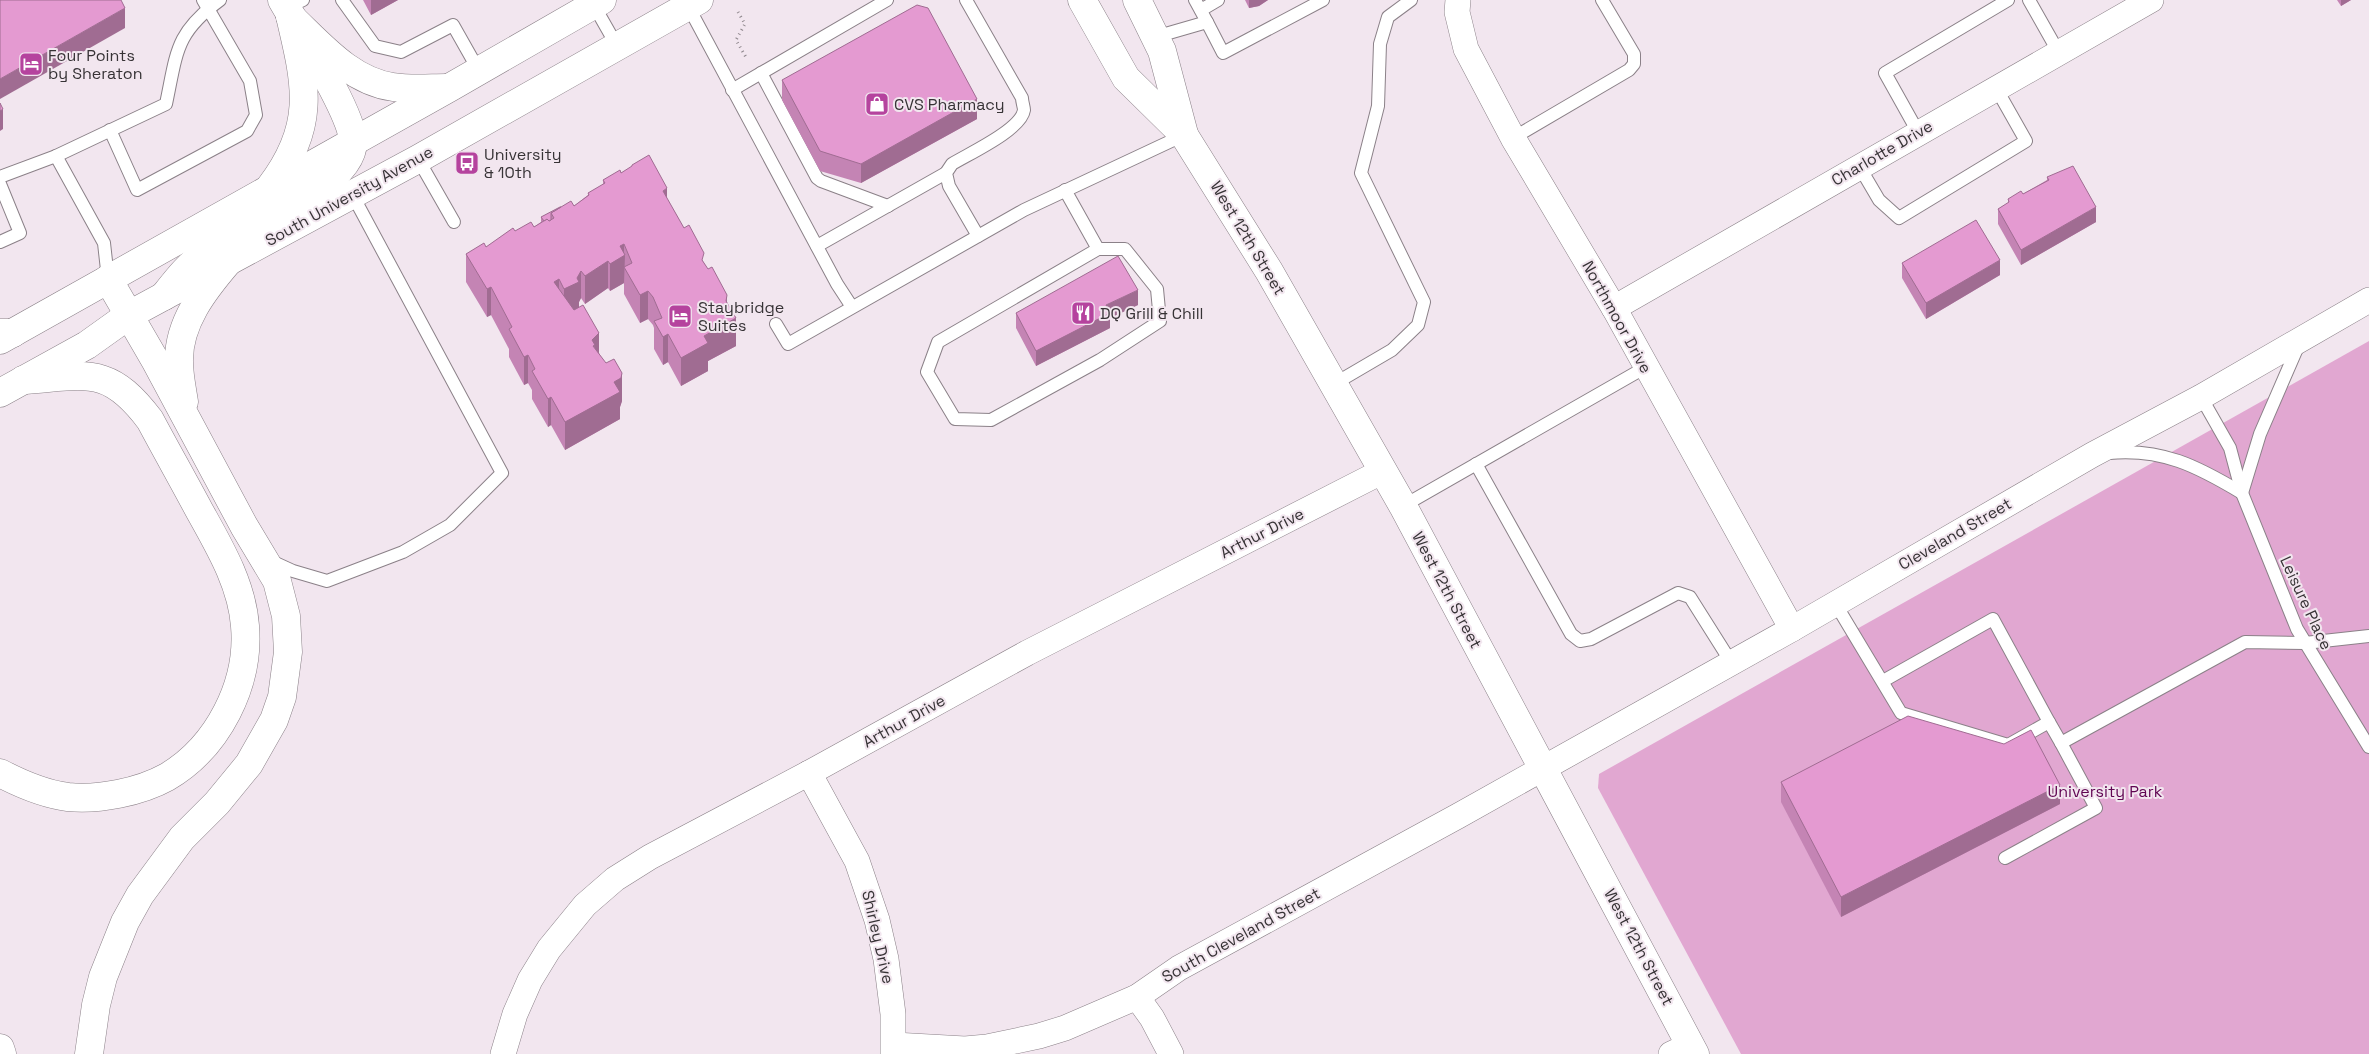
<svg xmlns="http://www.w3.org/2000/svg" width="2369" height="1054" font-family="'Space Grotesk',sans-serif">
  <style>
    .green { fill: #e1a7d1 }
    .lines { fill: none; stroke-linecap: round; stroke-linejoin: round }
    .service-casing { stroke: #8b8188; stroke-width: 14 }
    .minor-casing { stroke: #8b8188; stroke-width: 26 }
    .tertiary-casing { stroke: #8b8188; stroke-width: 29 }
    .secondary-casing { stroke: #8b8188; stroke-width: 29 }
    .motorway-casing { stroke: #8b8188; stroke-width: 29 }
    .path { stroke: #8f878d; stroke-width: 3; stroke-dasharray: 1 4; stroke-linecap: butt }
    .service { stroke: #fff; stroke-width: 12 }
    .minor { stroke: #fff; stroke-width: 25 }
    .tertiary { stroke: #fff; stroke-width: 28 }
    .secondary { stroke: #fff; stroke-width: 28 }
    .motorway { stroke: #fff; stroke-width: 28 }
    .wall { fill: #c484b4 }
    .shaded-wall { fill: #a06c92 }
    .building { fill: #e49ad1; stroke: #a06c92 }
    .labels { text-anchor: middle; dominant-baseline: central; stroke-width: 4; stroke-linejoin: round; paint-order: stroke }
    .poi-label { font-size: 16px; fill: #373336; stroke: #f2e6ef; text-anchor: start }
    .street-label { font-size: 16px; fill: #373336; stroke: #f2e6ef }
    .park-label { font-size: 16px; fill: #600552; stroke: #f2e6ef }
  </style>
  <rect width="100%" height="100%" fill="#f2e6ef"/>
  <!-- green -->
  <path class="green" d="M2369 341V1054H1741L1598 788 1599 774Z"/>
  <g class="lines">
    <!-- service casing -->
    <g class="service-casing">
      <g id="service">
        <path d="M342 0 375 46 401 52 453 25 479 71"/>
        <path d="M966 0 1022 98C1022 102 1024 107 1024 110 1021 130 968 154 952 164L946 173 949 186 978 236"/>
        <path d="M1195 0 1207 22"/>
        <path d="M2029 0 2059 53"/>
        <path d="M592 2 617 46"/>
        <path d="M688 6 837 284 852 307"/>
        <path d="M286 8 303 0"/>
        <path d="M1201 10 1218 0"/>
        <path d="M1155 37 1207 22 1223 53 1323 0"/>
        <path d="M761 73 817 178 821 181 888 206"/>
        <path d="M732 90 887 0"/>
        <path d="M110 130 137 190 247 131 256 115 250 81 203 0"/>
        <path d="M1918 132 1885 73 2008 0"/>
        <path d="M1513 138 1629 70 1634 64V54L1602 0"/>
        <path d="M56 156 104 243 108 279"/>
        <path d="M418 159 454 222"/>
        <path d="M1859 166 1879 200 1899 218 2026 141 1996 88"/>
        <path d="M0 177 56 156 166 104C177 52 175 33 220 0"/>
        <path d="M0 184 20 233 0 242"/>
        <path d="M1065 190 1098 249"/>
        <path d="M817 246 946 173"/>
        <path d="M1098 249H1125L1157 289 1160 321 1100 360 991 420 955 419 927 372 938 342Z"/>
        <path d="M776 324 788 344 1024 210 1184 135"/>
        <path d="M1334 384 1392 350 1418 325 1424 302 1361 173 1378 106 1380 44 1388 17 1411 0"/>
        <path d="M2201 397 2230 448 2242 493 2297 629 2369 747"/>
        <path d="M2109 453C2162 448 2197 466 2242 493"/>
        <path d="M1476 464 1571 634 1580 641 1591 639 1678 593 1690 597 1731 662"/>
        <path d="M2242 493 2260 434 2299 344"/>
        <path d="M1403 506 1646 367"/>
        <path d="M269 560 293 571 327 581 403 552 450 525 502 473 352 194"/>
        <path d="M1835 603 1901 713 2008 745 2049 722 2061 743 2245 642 2305 643 2369 636"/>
        <path d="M1883 681 1993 619 2049 722"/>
        <path d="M2005 858 2096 808 2061 743"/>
      </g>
    </g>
    <!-- minor casing -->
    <g class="minor-casing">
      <g id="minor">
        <path d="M1458 0 1457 12 1466 49 1513 138 1614 308 1792 629"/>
        <path d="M1614 308 2151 0"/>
        <path d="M809 773 857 861 877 920 886 959 893 1014V1054"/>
        <path d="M1137 997 1152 1018 1171 1054"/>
        <path d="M894 1045 965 1049 987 1047 1039 1036 1065 1028 1137 997 1179 968 1458 816 1792 629 2092 455 2201 397 2369 300"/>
        <path d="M503 1054 515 1014 530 980 549 949 585 905 615 879 650 857 809 773 1027 653 1383 471"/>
        <path d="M1671 1054 1690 1045"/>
      </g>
    </g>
    <!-- tertiary casing -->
    <g class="tertiary-casing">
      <path id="tertiary" d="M164 296C178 278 190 263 209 250 244 228 353 187 353 142 353 114 298 28 282 0"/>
    </g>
    <!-- secondary casing -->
    <g class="secondary-casing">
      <g id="secondary">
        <path d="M1082 0 1126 78 1184 135 1269 271 1403 506 1695 1054"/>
        <path d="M1137 0 1162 51 1184 134"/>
        <path d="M290 16C320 44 350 81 393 87 411 90 430 88 447 88"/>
        <path d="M270 187C317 126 306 84 290 16"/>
        <path d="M0 340 449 88 602 0"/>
        <path d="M0 393 87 345 129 315 418 159 699 0"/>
      </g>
    </g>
    <!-- motorway casing -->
    <g class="motorway-casing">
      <g id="motorway">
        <path d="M0 333H13"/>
        <path d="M184 402C182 389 179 375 179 362 178 323 204 290 228 262"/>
        <path d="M0 773C21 784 44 794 68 797 99 800 140 792 167 777 218 747 250 684 245 626 242 584 219 546 199 510 183 480 166 450 150 420 108 364 86 376 23 380"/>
        <path d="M0 1048 2 1054"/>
        <path d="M89 1054 96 1005 103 977 125 922 140 895 182 838 217 803 249 764 274 720 282 697 288 652 286 616 277 581 244 526 155 360 108 279"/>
      </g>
    </g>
    <!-- path -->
    <path class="path" d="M738 12 745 24 736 40 747 59"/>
    <!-- service -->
    <use href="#service" class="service"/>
    <!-- minor -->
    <use href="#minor" class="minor"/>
    <!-- tertiary -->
    <use href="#tertiary" class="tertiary"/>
    <!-- secondary -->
    <use href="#secondary" class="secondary"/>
    <!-- motorway -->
    <use href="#motorway" class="motorway"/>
  </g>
  <!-- wall -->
  <g class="wall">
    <path d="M363 0H398L371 15Z"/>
    <path d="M1245 0H1268L1259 6 1249 8Z"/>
    <path d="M2337 0H2351L2341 6Z"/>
    <path d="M782 80 977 119 861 183 820 171 782 100Z"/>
    <path d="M632 165 667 199 704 263 727 304 736 346 708 361V371L681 386 668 362 663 365 654 349V328L653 325 648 319 640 323 624 294V283L610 291 608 288 585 304 581 298 579 302V307L599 353 622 401 620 407V419L565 450 551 425 548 427 532 399V390L528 383 524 385 509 357V349L491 315 487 317 466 282V254L486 247 515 231 534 227 541 222V217L561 207 574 206 588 195V193L603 185V180L621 173 632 167Z"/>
    <path d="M2047 177 2096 222 2021 265 1998 224V209L2008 203V199L2023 194 2047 180Z"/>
    <path d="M1902 263 2000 275 1926 319 1902 278Z"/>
    <path d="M1138 305 1110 318V328L1036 366 1016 328V313Z"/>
    <path d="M1781 782 2060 804 1841 917 1781 802Z"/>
  </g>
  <!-- shaded-wall -->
  <g class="shaded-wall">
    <path d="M371 0H398L371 15Z"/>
    <path d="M1249 0H1268L1259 6 1249 8Z"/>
    <path d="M2341 0H2351L2341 6Z"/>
    <path d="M125 8V28L0 99V79Z"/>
    <path d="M977 99V119L861 183V164Z"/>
    <path d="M3 109V129L0 131V111Z"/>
    <path d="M667 188V216L663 191Z"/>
    <path d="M2096 207V222L2021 265V250Z"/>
    <path d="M624 244V256L625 255 624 283 610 291V264L620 246Z"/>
    <path d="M2000 260V275L1926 319V303Z"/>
    <path d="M608 261V288L585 304V276Z"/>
    <path d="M581 271V298L579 302V309L564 317V289L577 278Z"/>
    <path d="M559 279V307L554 282Z"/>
    <path d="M491 287V315L487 317V289Z"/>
    <path d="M1138 290V305L1110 318V328L1036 366V351L1106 305Z"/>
    <path d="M648 291V319L640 323V295Z"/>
    <path d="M727 295V323L736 318V346L708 361V371L681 386V358L704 336 726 301Z"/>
    <path d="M599 333V361L592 340Z"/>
    <path d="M668 334V362L663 365V337Z"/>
    <path d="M528 355V383L524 385V357Z"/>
    <path d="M622 373V401L620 407V419L565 450V422L614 382Z"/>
    <path d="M551 397V425L548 427V399Z"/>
    <path d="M2060 785V804L1841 917V897Z"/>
  </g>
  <!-- building -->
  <g class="building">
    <path d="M0 0H121L125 8 0 79Z"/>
    <path d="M917 5 928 8 977 99 861 164 820 151 782 80Z"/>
    <path d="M0 103 3 109 0 111Z"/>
    <path d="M649 155 667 188 663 191 684 228 689 225 704 253 702 260 708 269 712 267 727 295 726 301 736 318 704 336 708 343 681 358 668 334 663 337 654 321 662 318 653 297 648 291 640 295 624 267 632 263 624 244 620 246 625 255 610 264 608 261 585 276 581 271 577 278 579 282 564 289 559 279 554 282 574 310 583 305 599 333 592 340 595 345 593 346 606 363 614 359 622 373 621 378 614 382 620 392 565 422 551 397 548 399 532 371 535 369 528 355 524 357 509 329 512 327 491 287 487 289 466 254 484 243 486 247 513 228 515 231 531 222 534 227 547 219 549 221 554 218 551 213 571 201 574 206 589 195 588 193 605 183 603 180 620 170 621 173 632 166V165Z"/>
    <path d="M2073 166 2096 207 2021 250 1998 209 2009 202 2008 199 2021 191 2023 194 2049 180 2047 177Z"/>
    <path d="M560 207H561L551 213V220L549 221 547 219 544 221 541 217Z"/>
    <path d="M1976 220 2000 260 1926 303 1902 263Z"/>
    <path d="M1118 256 1138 290 1106 305 1110 313 1036 351 1016 313Z"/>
    <path d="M1908 716 2004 744 2031 730 2060 785 1841 897 1781 782Z"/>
  </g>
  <!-- icons -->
  <defs>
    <g id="hotel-square" transform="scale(1.25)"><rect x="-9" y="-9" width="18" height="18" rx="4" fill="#b5439e" stroke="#f2e6ef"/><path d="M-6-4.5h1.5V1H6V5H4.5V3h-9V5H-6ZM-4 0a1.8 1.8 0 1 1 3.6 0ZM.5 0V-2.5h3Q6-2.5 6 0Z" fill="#fff"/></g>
    <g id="shop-square" transform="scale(1.25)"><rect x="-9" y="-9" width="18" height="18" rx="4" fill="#b5439e" stroke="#f2e6ef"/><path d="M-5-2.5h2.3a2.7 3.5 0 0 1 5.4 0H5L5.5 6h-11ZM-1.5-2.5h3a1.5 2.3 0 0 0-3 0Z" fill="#fff"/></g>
    <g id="bus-square" transform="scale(1.25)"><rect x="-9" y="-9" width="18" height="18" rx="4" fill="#b5439e" stroke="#f2e6ef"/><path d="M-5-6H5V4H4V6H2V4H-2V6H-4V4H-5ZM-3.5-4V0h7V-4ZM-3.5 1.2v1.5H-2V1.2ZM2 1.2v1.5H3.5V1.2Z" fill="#fff"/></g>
    <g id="restaurant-square" transform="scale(1.25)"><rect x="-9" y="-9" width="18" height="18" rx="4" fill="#b5439e" stroke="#f2e6ef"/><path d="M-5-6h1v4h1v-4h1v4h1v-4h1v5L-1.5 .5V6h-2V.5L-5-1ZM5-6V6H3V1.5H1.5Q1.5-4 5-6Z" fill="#fff"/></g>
  </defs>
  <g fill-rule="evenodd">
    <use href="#hotel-square" x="31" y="64"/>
    <use href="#shop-square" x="877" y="104"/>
    <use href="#bus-square" x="467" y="163"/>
    <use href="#restaurant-square" x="1083" y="313"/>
    <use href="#hotel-square" x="680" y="316"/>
  </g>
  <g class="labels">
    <!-- poi labels -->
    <g class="poi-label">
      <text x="48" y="55">Four Points<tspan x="48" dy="18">by Sheraton</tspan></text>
      <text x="894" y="104">CVS Pharmacy</text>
      <text x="484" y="154">University<tspan x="484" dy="18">&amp; 10th</tspan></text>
      <text x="698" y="307">Staybridge<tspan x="698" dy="18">Suites</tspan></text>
      <text x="1100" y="313">DQ Grill &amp; Chill</text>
    </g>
    <!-- street labels -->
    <g class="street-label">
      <text transform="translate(1882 153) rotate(-30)">Charlotte Drive</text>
      <text transform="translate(349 196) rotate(-29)">South University Avenue</text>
      <text transform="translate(1248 238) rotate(59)">West 12th Street</text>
      <text transform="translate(1617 317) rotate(61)">Northmoor Drive</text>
      <text transform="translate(1262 533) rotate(-27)">Arthur Drive</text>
      <text transform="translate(1955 534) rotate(-30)">Cleveland Street</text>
      <text transform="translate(1447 590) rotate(62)">West 12th Street</text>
      <text transform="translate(2306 603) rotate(65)">Leisure Place</text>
      <text transform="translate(904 721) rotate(-29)">Arthur Drive</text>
      <text transform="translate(1241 935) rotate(-29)">South Cleveland Street</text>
      <text transform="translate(878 937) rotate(77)">Shirley Drive</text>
      <text transform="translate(1639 947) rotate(62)">West 12th Street</text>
    </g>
    <!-- park labels -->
    <g class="park-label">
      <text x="2105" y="791">University Park</text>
    </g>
  </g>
</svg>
